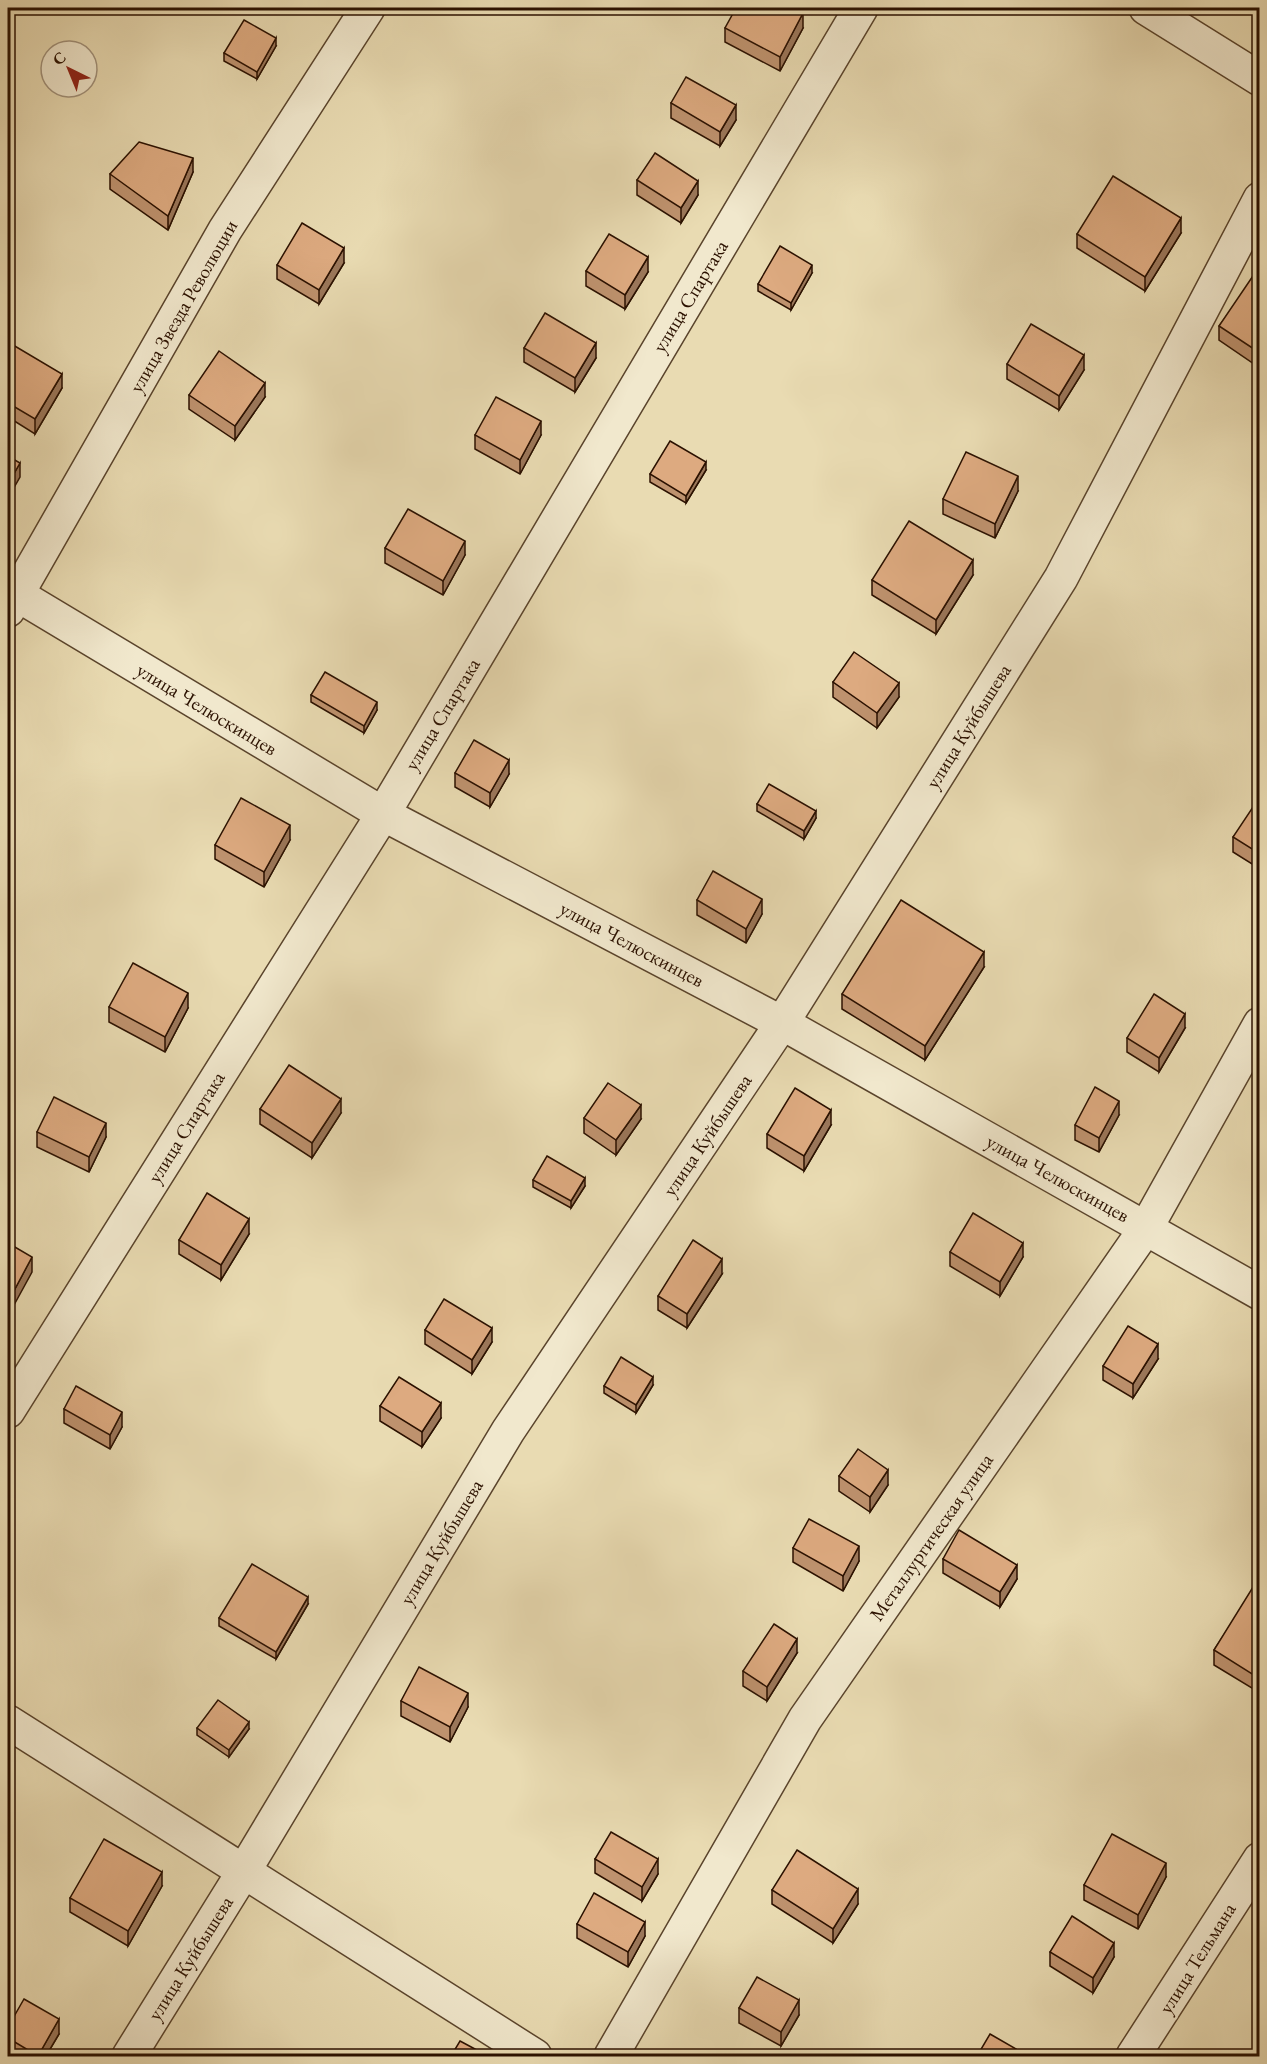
<svg xmlns="http://www.w3.org/2000/svg" width="1267" height="2064" font-family="'EB Garamond',serif">
  <style>
    .lines { fill: none; stroke-linecap: round; stroke-linejoin: round }
    .minor-casing { stroke: #5a442c; stroke-width: 36 }
    .minor { stroke: #f1e8cd; stroke-width: 33 }
    .wall { fill: #be926e; stroke: #2b1100; stroke-width: 1.5 }
    .shaded-wall { fill: #9b775a; stroke: #2b1100; stroke-width: 1.5 }
    .building { fill: #ddaa80; stroke: #2b1100; stroke-width: 1.5 }
    .labels { text-anchor: middle; dominant-baseline: central; stroke-width: 5; stroke-linejoin: round; paint-order: stroke }
    .street-label { font-size: 20px; fill: #2b1100; stroke: #f1e8cd }
  </style>
  <rect width="100%" height="100%" fill="#e9dbb2"/>
  <filter id="stains"><feTurbulence type="fractalNoise" baseFrequency=".00333" numOctaves="4"/><feColorMatrix values="0 0 0 0 .2 0 0 0 0 .09 0 0 0 0 .02 0 0 0 .5 -.17"/></filter>
  <radialGradient id="worn" r=".72"><stop offset=".6" stop-color="#630" stop-opacity="0"/><stop offset="1" stop-color="#630" stop-opacity=".3"/></radialGradient>
  <g class="lines">
    <!-- minor casing -->
    <g class="minor-casing">
      <g id="minor">
        <path d="M1146 8 1260 79"/>
        <path d="M8 589 383 814 782 1023 1260 1293"/>
        <path d="M8 610 225 230 368 8"/>
        <path d="M8 1411 383 814 861 8"/>
        <path d="M8 1722 535 2056"/>
        <path d="M129 2056 244 1871 508 1431 782 1023 1061 578 1260 199"/>
        <path d="M611 2056 805 1719 1146 1228 1260 1024"/>
        <path d="M1133 2056 1260 1859"/>
      </g>
    </g>
    <!-- minor -->
    <use href="#minor" class="minor"/>
  </g>
  <!-- wall -->
  <g class="wall">
    <path d="M725 28H803L780 71 725 42Z"/>
    <path d="M276 46 257 79 224 61V53Z"/>
    <path d="M671 103 736 120 720 146 671 118Z"/>
    <path d="M193 172 168 230 110 189V174Z"/>
    <path d="M637 180 698 195 681 223 637 195Z"/>
    <path d="M1181 233 1145 291 1077 248V234Z"/>
    <path d="M344 263 319 304 277 279V265Z"/>
    <path d="M586 271 648 272 625 309 586 286Z"/>
    <path d="M1260 271V368L1219 340V326Z"/>
    <path d="M812 273 791 310 758 291V284Z"/>
    <path d="M8 342 62 388 35 434 8 417Z"/>
    <path d="M524 348 596 358 575 392 524 362Z"/>
    <path d="M1007 364 1084 370 1059 410 1007 379Z"/>
    <path d="M189 395 265 397 235 440 189 409Z"/>
    <path d="M475 435H541L520 474 475 449Z"/>
    <path d="M706 470 686 503 650 482V474Z"/>
    <path d="M1018 491 995 538 943 514V499Z"/>
    <path d="M385 548 465 555 443 595 385 563Z"/>
    <path d="M973 575 936 634 872 595V580Z"/>
    <path d="M833 682 899 697 877 728 833 697Z"/>
    <path d="M311 695 377 710 364 733 311 702Z"/>
    <path d="M455 773 509 774 490 807 455 787Z"/>
    <path d="M757 804 816 818 804 839 757 811Z"/>
    <path d="M1260 807V869L1233 852V837Z"/>
    <path d="M290 840 264 887 215 859V845Z"/>
    <path d="M697 900 762 914 746 943 697 915Z"/>
    <path d="M984 967 925 1060 842 1009V994Z"/>
    <path d="M109 1007 188 1008 165 1052 109 1022Z"/>
    <path d="M1185 1028 1159 1072 1127 1052V1038Z"/>
    <path d="M260 1109 341 1113 312 1158 260 1124Z"/>
    <path d="M1260 1112V1130L1258 1129V1115Z"/>
    <path d="M1119 1115 1099 1152 1075 1140V1125Z"/>
    <path d="M584 1118 641 1119 616 1155 584 1133Z"/>
    <path d="M831 1125 804 1171 767 1148V1134Z"/>
    <path d="M37 1132 106 1137 89 1172 37 1147Z"/>
    <path d="M533 1180 585 1186 571 1208 533 1187Z"/>
    <path d="M249 1234 221 1280 179 1254V1240Z"/>
    <path d="M950 1252 1023 1257 1000 1296 950 1266Z"/>
    <path d="M722 1274 687 1328 658 1310V1296Z"/>
    <path d="M425 1330 492 1342 472 1374 425 1344Z"/>
    <path d="M1158 1359 1133 1398 1103 1380V1366Z"/>
    <path d="M653 1385 636 1413 604 1393V1386Z"/>
    <path d="M380 1406 441 1418 422 1447 380 1421Z"/>
    <path d="M64 1409 122 1427 110 1449 64 1423Z"/>
    <path d="M839 1476 888 1485 870 1512 839 1491Z"/>
    <path d="M793 1548 859 1561 843 1591 793 1562Z"/>
    <path d="M943 1559 1017 1579 1000 1607 943 1573Z"/>
    <path d="M1260 1580V1693L1214 1665V1650Z"/>
    <path d="M308 1604 276 1659 219 1626V1618Z"/>
    <path d="M797 1653 767 1701 743 1686V1671Z"/>
    <path d="M401 1701 468 1707 450 1742 401 1716Z"/>
    <path d="M197 1728 249 1729 229 1757 197 1735Z"/>
    <path d="M595 1859 658 1874 642 1901 595 1873Z"/>
    <path d="M1166 1877 1138 1929 1084 1900V1885Z"/>
    <path d="M162 1886 128 1946 70 1912V1898Z"/>
    <path d="M772 1890 858 1904 833 1943 772 1904Z"/>
    <path d="M577 1924 645 1936 628 1967 577 1938Z"/>
    <path d="M1050 1952 1114 1957 1093 1993 1050 1966Z"/>
    <path d="M739 2008 799 2015 781 2046 739 2023Z"/>
    <path d="M8 2027 59 2034 46 2056H15L8 2052Z"/>
  </g>
  <!-- shaded-wall -->
  <g class="shaded-wall">
    <path d="M803 13V28L780 71V57Z"/>
    <path d="M276 38V46L257 79V72Z"/>
    <path d="M736 105V120L720 146V132Z"/>
    <path d="M193 158V172L168 230V216Z"/>
    <path d="M698 181V195L681 223V208Z"/>
    <path d="M1181 218V233L1145 291V277Z"/>
    <path d="M344 248V263L319 304V290Z"/>
    <path d="M648 257V272L625 309V295Z"/>
    <path d="M812 265V273L791 310V303Z"/>
    <path d="M596 343V358L575 392V378Z"/>
    <path d="M1084 355V370L1059 410V396Z"/>
    <path d="M62 374V388L35 434V419Z"/>
    <path d="M265 383V397L235 440V426Z"/>
    <path d="M541 421V435L520 474V460Z"/>
    <path d="M706 462V470L686 503V496Z"/>
    <path d="M20 463V477L8 498V484Z"/>
    <path d="M1018 476V491L995 538V524Z"/>
    <path d="M465 541V555L443 595V581Z"/>
    <path d="M973 560V575L936 634V620Z"/>
    <path d="M899 683V697L877 728V713Z"/>
    <path d="M377 702V710L364 733V726Z"/>
    <path d="M509 760V774L490 807V793Z"/>
    <path d="M816 811V818L804 839V831Z"/>
    <path d="M290 825V840L264 887V872Z"/>
    <path d="M762 899V914L746 943V929Z"/>
    <path d="M984 952V967L925 1060V1046Z"/>
    <path d="M188 993V1008L165 1052V1037Z"/>
    <path d="M1185 1014V1028L1159 1072V1058Z"/>
    <path d="M341 1099V1113L312 1158V1143Z"/>
    <path d="M1119 1101V1115L1099 1152V1138Z"/>
    <path d="M641 1105V1119L616 1155V1140Z"/>
    <path d="M831 1110V1125L804 1171V1156Z"/>
    <path d="M106 1123V1137L89 1172V1157Z"/>
    <path d="M585 1178V1186L571 1208V1201Z"/>
    <path d="M249 1219V1234L221 1280V1265Z"/>
    <path d="M1023 1243V1257L1000 1296V1282Z"/>
    <path d="M32 1257V1272L8 1316V1302Z"/>
    <path d="M722 1259V1274L687 1328V1314Z"/>
    <path d="M492 1328V1342L472 1374V1360Z"/>
    <path d="M1158 1344V1359L1133 1398V1384Z"/>
    <path d="M653 1377V1385L636 1413V1405Z"/>
    <path d="M441 1403V1418L422 1447V1432Z"/>
    <path d="M122 1412V1427L110 1449V1435Z"/>
    <path d="M888 1470V1485L870 1512V1497Z"/>
    <path d="M859 1546V1561L843 1591V1576Z"/>
    <path d="M1017 1565V1579L1000 1607V1592Z"/>
    <path d="M308 1597V1604L276 1659V1652Z"/>
    <path d="M797 1639V1653L767 1701V1687Z"/>
    <path d="M468 1693V1707L450 1742V1727Z"/>
    <path d="M249 1722V1729L229 1757V1750Z"/>
    <path d="M658 1859V1874L642 1901V1887Z"/>
    <path d="M1166 1863V1877L1138 1929V1915Z"/>
    <path d="M162 1872V1886L128 1946V1931Z"/>
    <path d="M858 1889V1904L833 1943V1929Z"/>
    <path d="M645 1922V1936L628 1967V1952Z"/>
    <path d="M1114 1943V1957L1093 1993V1978Z"/>
    <path d="M799 2000V2015L781 2046V2032Z"/>
    <path d="M59 2019V2034L46 2056H38Z"/>
  </g>
  <!-- building -->
  <g class="building">
    <path d="M736 8H791L803 13 780 57 725 28Z"/>
    <path d="M244 20 276 38 257 72 224 53Z"/>
    <path d="M686 77 736 105 720 132 671 103Z"/>
    <path d="M139 142 193 158 168 216 110 174Z"/>
    <path d="M655 153 698 181 681 208 637 180Z"/>
    <path d="M1113 176 1181 218 1145 277 1077 234Z"/>
    <path d="M302 223 344 248 319 290 277 265Z"/>
    <path d="M609 234 648 257 625 295 586 271Z"/>
    <path d="M780 246 812 265 791 303 758 284Z"/>
    <path d="M1257 270 1260 271V353L1219 326Z"/>
    <path d="M545 313 596 343 575 378 524 348Z"/>
    <path d="M1031 324 1084 355 1059 396 1007 364Z"/>
    <path d="M8 342 62 374 35 419 8 403Z"/>
    <path d="M219 351 265 383 235 426 189 395Z"/>
    <path d="M496 397 541 421 520 460 475 435Z"/>
    <path d="M670 441 706 462 686 496 650 474Z"/>
    <path d="M966 452 1018 476 995 524 943 499Z"/>
    <path d="M8 456 20 463 8 484Z"/>
    <path d="M408 509 465 541 443 581 385 548Z"/>
    <path d="M909 521 973 560 936 620 872 580Z"/>
    <path d="M854 652 899 683 877 713 833 682Z"/>
    <path d="M325 672 377 702 364 726 311 695Z"/>
    <path d="M474 740 509 760 490 793 455 773Z"/>
    <path d="M769 784 816 811 804 831 757 804Z"/>
    <path d="M241 798 290 825 264 872 215 845Z"/>
    <path d="M1255 804 1260 807V854L1233 837Z"/>
    <path d="M713 871 762 899 746 929 697 900Z"/>
    <path d="M901 900 984 952 925 1046 842 994Z"/>
    <path d="M133 963 188 993 165 1037 109 1007Z"/>
    <path d="M1154 994 1185 1014 1159 1058 1127 1038Z"/>
    <path d="M289 1065 341 1099 312 1143 260 1109Z"/>
    <path d="M608 1083 641 1105 616 1140 584 1118Z"/>
    <path d="M1095 1087 1119 1101 1099 1138 1075 1125Z"/>
    <path d="M795 1088 831 1110 804 1156 767 1134Z"/>
    <path d="M54 1097 106 1123 89 1157 37 1132Z"/>
    <path d="M547 1156 585 1178 571 1201 533 1180Z"/>
    <path d="M207 1193 249 1219 221 1265 179 1240Z"/>
    <path d="M973 1213 1023 1243 1000 1282 950 1252Z"/>
    <path d="M693 1240 722 1259 687 1314 658 1296Z"/>
    <path d="M8 1243 32 1257 8 1302Z"/>
    <path d="M444 1299 492 1328 472 1360 425 1330Z"/>
    <path d="M1128 1326 1158 1344 1133 1384 1103 1366Z"/>
    <path d="M621 1357 653 1377 636 1405 604 1386Z"/>
    <path d="M399 1377 441 1403 422 1432 380 1406Z"/>
    <path d="M76 1386 122 1412 110 1435 64 1409Z"/>
    <path d="M858 1449 888 1470 870 1497 839 1476Z"/>
    <path d="M809 1519 859 1546 843 1576 793 1548Z"/>
    <path d="M959 1530 1017 1565 1000 1592 943 1559Z"/>
    <path d="M252 1564 308 1597 276 1652 219 1618Z"/>
    <path d="M1258 1579 1260 1580V1679L1214 1650Z"/>
    <path d="M774 1624 797 1639 767 1687 743 1671Z"/>
    <path d="M419 1667 468 1693 450 1727 401 1701Z"/>
    <path d="M218 1700 249 1722 229 1750 197 1728Z"/>
    <path d="M611 1832 658 1859 642 1887 595 1859Z"/>
    <path d="M1112 1834 1166 1863 1138 1915 1084 1885Z"/>
    <path d="M104 1839 162 1872 128 1931 70 1898Z"/>
    <path d="M797 1850 858 1889 833 1929 772 1890Z"/>
    <path d="M594 1893 645 1922 628 1952 577 1924Z"/>
    <path d="M1072 1916 1114 1943 1093 1978 1050 1952Z"/>
    <path d="M757 1977 799 2000 781 2032 739 2008Z"/>
    <path d="M24 1999 59 2019 38 2056 8 2038V2027Z"/>
    <path d="M990 2034 1028 2056H977Z"/>
    <path d="M460 2041 488 2056H451Z"/>
  </g>
  <g class="labels">
    <!-- street labels -->
    <g class="street-label">
      <text transform="translate(690 296) rotate(-59)">улица Спартака</text>
      <text transform="translate(183 306) rotate(-60)">улица Звезда Революции</text>
      <text transform="translate(207 709) rotate(31)">улица Челюскинцев</text>
      <text transform="translate(442 714) rotate(-59)">улица Спартака</text>
      <text transform="translate(968 726) rotate(-58)">улица Куйбышева</text>
      <text transform="translate(632 944) rotate(28)">улица Челюскинцев</text>
      <text transform="translate(186 1127) rotate(-58)">улица Спартака</text>
      <text transform="translate(707 1135) rotate(-56)">улица Куйбышева</text>
      <text transform="translate(1058 1178) rotate(29)">улица Челюскинцев</text>
      <text transform="translate(931 1537) rotate(-55)">Металлургическая улица</text>
      <text transform="translate(441 1542) rotate(-59)">улица Куйбышева</text>
      <text transform="translate(190 1958) rotate(-58)">улица Куйбышева</text>
      <text transform="translate(1197 1958) rotate(-58)">улица Тельмана</text>
    </g>
  </g>
  <!-- margin -->
  <rect width="1267" height="2064" fill="none" stroke="#e9dbb2" stroke-width="30"/>
  <rect x="9" y="9" width="1249" height="2046" fill="none" stroke="#2b1100" stroke-width="3"/>
  <rect x="15" y="15" width="1237" height="2034" fill="none" stroke="#2b1100" stroke-width="1.5"/>
  <!-- north arrow -->
  <g transform="translate(69 69) rotate(317)"><circle r="28" fill="#f1e8cd" stroke="#a2927b" stroke-width="1.5"/>
  <path d="M0-4.5L10 22L0 15L-10 22Z" fill="#8f2418"/>
  <text y="-9" font-size="16" font-weight="bold" text-anchor="middle" fill="#2b1100">С</text>
  </g>
  <rect width="100%" height="100%" filter="url(#stains)"/>
  <rect width="100%" height="100%" fill="url(#worn)"/>
</svg>
